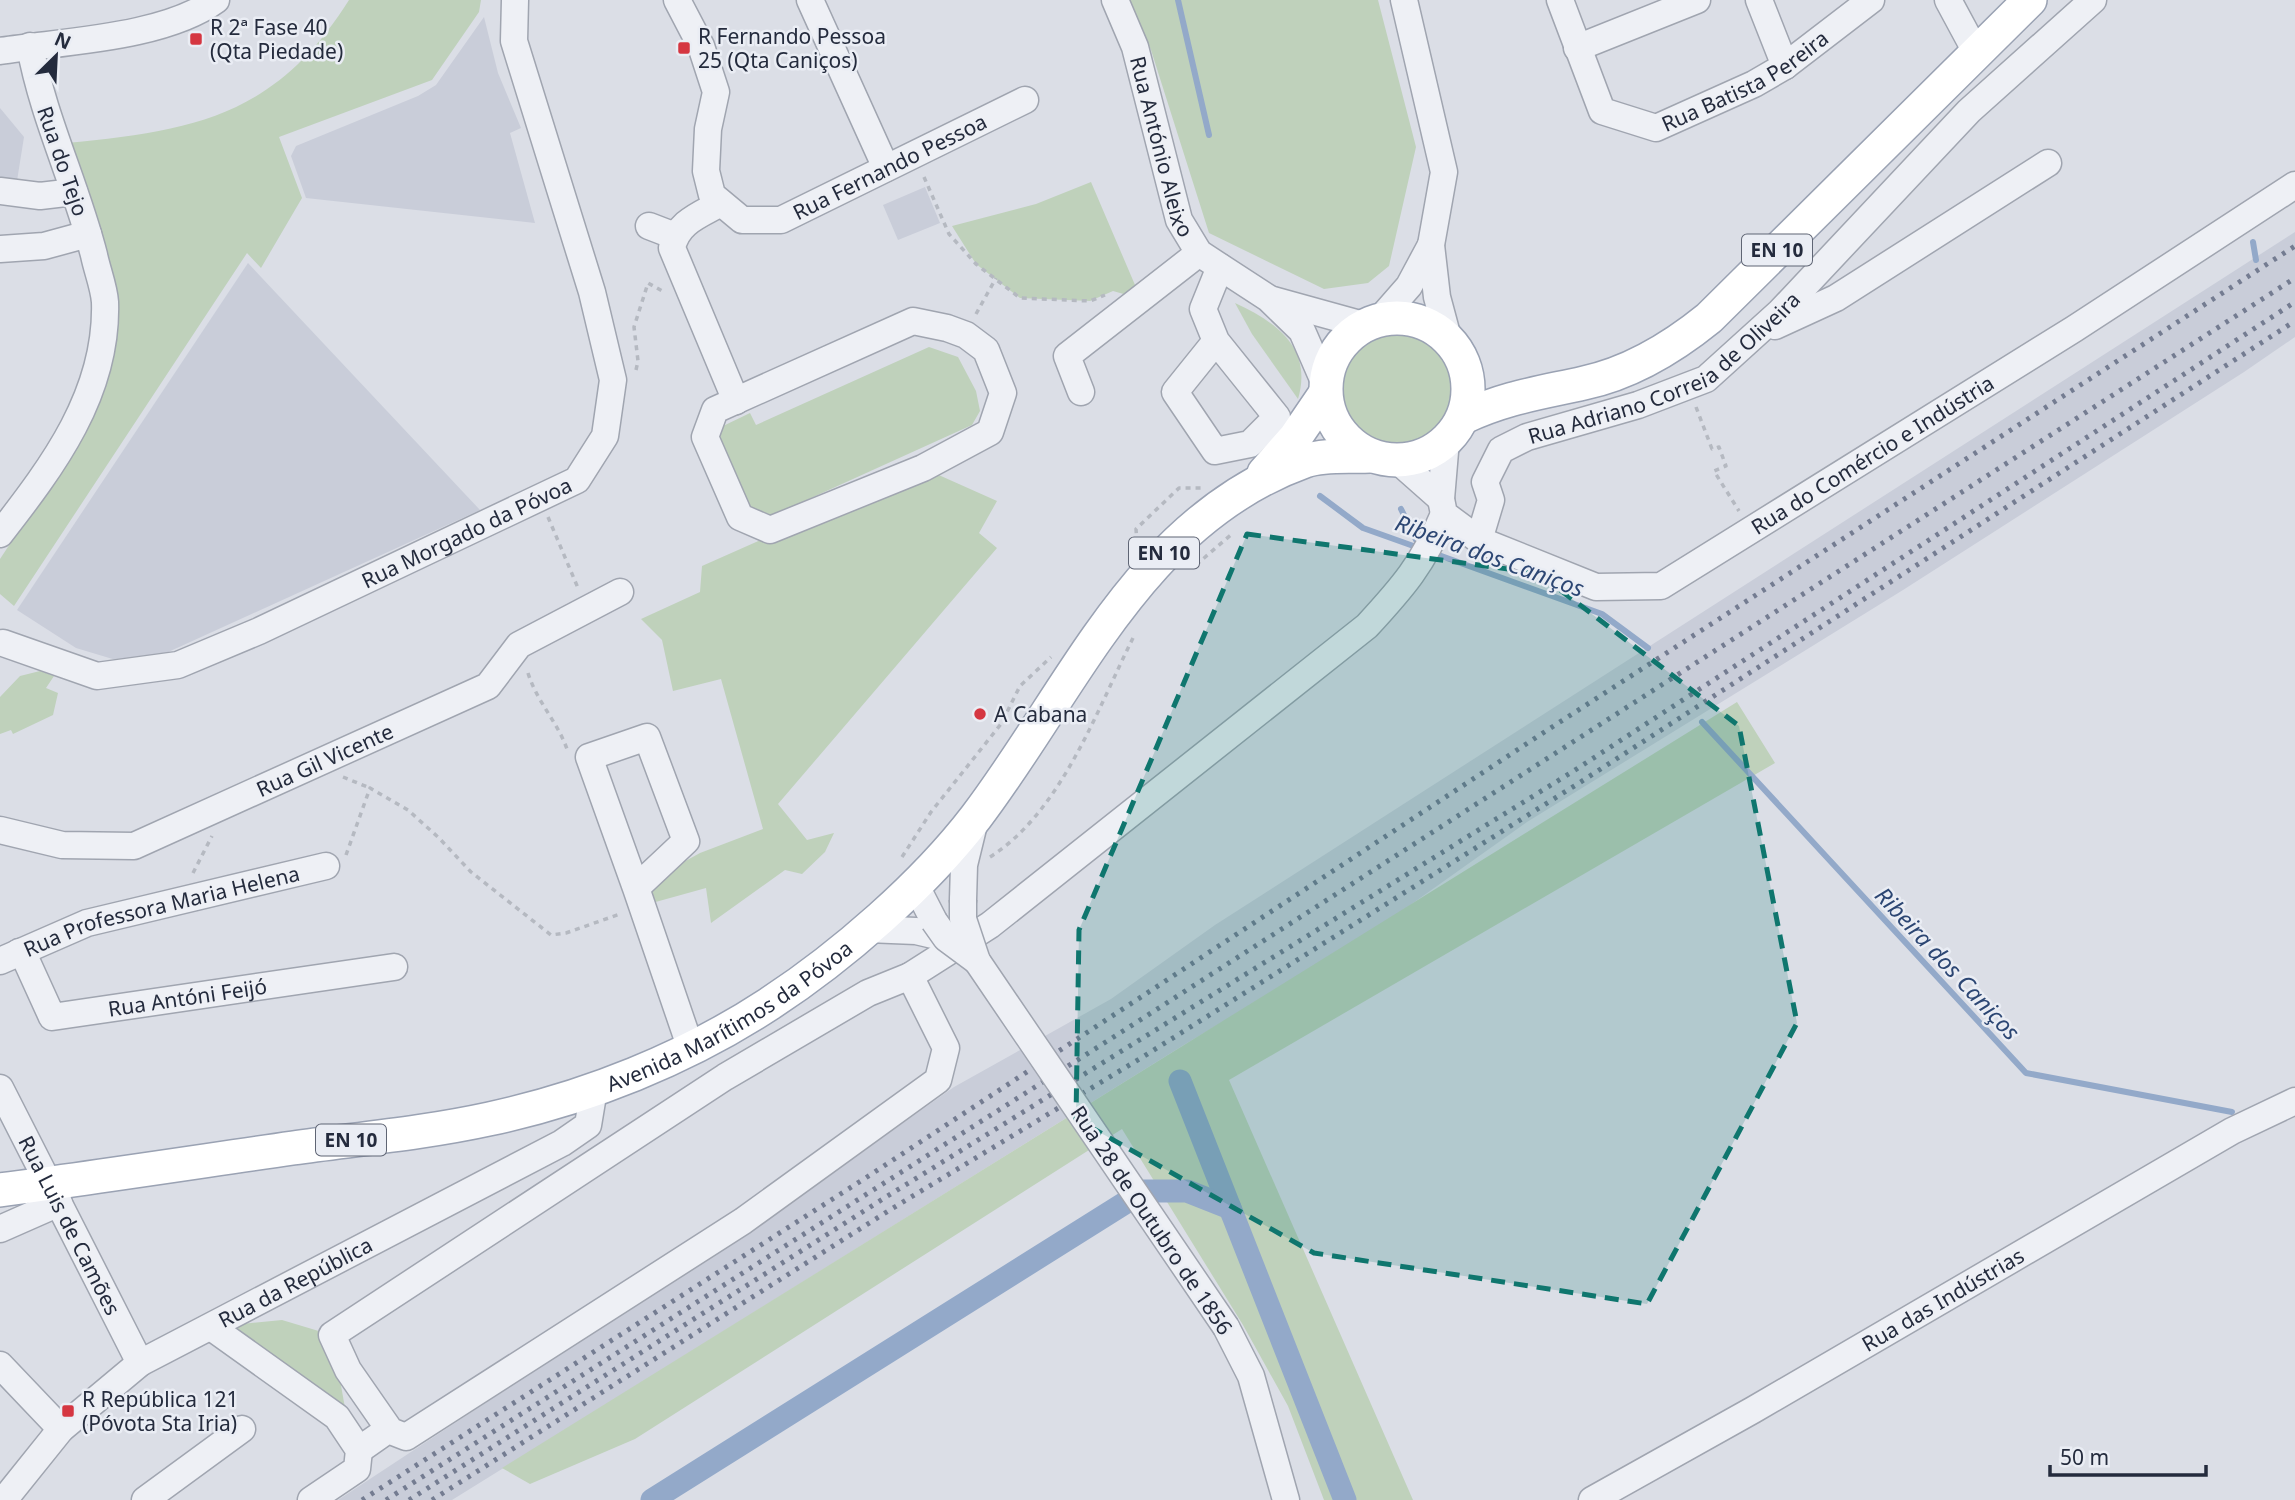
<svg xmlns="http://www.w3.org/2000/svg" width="2295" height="1500" font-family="'Noto Sans',sans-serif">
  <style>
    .built { fill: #c9cdd9 }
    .green { fill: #bfd1bb }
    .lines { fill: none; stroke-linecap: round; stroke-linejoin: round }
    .stream { stroke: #93a9c9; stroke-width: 6 }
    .canal { stroke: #93a9c9; stroke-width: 23 }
    .minor-casing { stroke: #a0a5b0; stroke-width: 29 }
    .major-casing { stroke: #9aa2b3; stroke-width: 36 }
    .path { stroke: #b5b9c1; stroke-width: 3.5; stroke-dasharray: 5 5; stroke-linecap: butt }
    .minor { stroke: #eef0f5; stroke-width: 26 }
    .major { stroke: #fff; stroke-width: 33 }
    .rail { stroke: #747c91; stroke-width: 5; stroke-dasharray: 3.5 7; stroke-linecap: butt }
    .minor-bridge-casing { stroke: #a0a5b0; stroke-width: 29; stroke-linecap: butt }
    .minor-bridge { stroke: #eef0f5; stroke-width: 26 }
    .marked { fill: #0f766e; fill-opacity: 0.2; stroke: #0f766e; stroke-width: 5; stroke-dasharray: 14 9; stroke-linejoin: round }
    .poi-dot { fill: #d53641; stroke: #eaedf4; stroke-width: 2.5 }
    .labels { text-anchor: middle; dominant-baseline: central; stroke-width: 5; stroke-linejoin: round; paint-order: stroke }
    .shield { fill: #eaedf4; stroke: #5f6574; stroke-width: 2 }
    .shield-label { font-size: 19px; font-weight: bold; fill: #242b3d }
    .poi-label { font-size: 21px; fill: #242b3d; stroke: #eaedf4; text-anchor: start }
    .street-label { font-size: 21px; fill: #242b3d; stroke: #eaedf4 }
    .water-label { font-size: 23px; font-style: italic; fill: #2c4673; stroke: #eaedf4 }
  </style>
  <rect width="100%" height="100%" fill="#dbdee6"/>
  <!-- built -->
  <g class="built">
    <path d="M484 17 498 73 521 128 510 133 535 223 306 198 291 156 296 146 418 96 436 85Z"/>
    <path d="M0 108 24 137 16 187 0 184Z"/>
    <path d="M925 187 940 223 898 240 883 205Z"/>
    <path d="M2295 232V337L2244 372 1903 590 1527 822 1368 935 1182 1046 452 1500H338L798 1197 954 1087 1111 999 1215 925Z"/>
    <path d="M248 263 480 510 166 653 116 660 76 648 17 610Z"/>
  </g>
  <!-- green -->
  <g class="green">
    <path d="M349 0H481L479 12 432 80 279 137 302 198 261 268 247 253 14 606 0 594V559L84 432 107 371 66 143C194 131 276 116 349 0Z"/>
    <path d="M1129 0H1378L1416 147 1389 266 1368 283 1324 289 1209 233 1151 50Z"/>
    <path d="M1091 182 1141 299 1113 291 1090 301 1020 298 976 264 952 226 1036 204Z"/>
    <path d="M1235 303C1276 322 1313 348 1298 399L1252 334Z"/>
    <circle cx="1396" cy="391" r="57"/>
    <path d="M929 347 958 357 976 391 980 411 972 425 767 518 756 519 716 445 721 427 750 413 756 425Z"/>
    <path d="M923 468 997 501 979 533 997 548 778 804 807 840 834 833 825 852 802 874 785 870 711 923 706 888 652 903 636 888 700 853 763 829 721 679 673 691 662 640 641 619 700 592 702 566Z"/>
    <path d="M40 671 54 676 46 688 58 693 53 715 13 734 11 730 0 734V697L20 676Z"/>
    <path d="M1737 702 1775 763 1229 1080 1413 1500H1324L1288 1406 1243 1325 1122 1129 635 1439 530 1484 502 1468Z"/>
    <path d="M282 1320 332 1335 350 1436 208 1342 211 1327Z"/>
  </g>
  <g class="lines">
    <!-- stream -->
    <g class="stream">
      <path d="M1178 0 1209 135"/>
      <path d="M2253 242 2256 260"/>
      <path d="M1320 496 1363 528 1419 548"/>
      <path d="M1401 509 1420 548"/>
      <path d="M1433 553 1602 614 1648 648"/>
      <path d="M1702 722 2026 1073 2232 1112"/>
    </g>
    <!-- canal -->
    <g class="canal">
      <path d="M1180 1081 1345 1500"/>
      <path d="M652 1500 1144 1191H1187L1230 1208"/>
    </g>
    <!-- minor casing -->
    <g class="minor-casing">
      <g id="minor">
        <path id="s1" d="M677 0 701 46 716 92 708 129 706 171 712 195 742 220H781L1025 100"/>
        <path d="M810 0 886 168"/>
        <path id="s2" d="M1115 0 1135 47 1179 220 1199 253 1268 298 1302 331 1326 386"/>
        <path d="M1404 0 1444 172 1431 245 1437 297 1448 338"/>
        <path id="s3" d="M1560 0 1602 111 1656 128 1754 84 1785 66 1871 0"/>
        <path d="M1759 0 1785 66"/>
        <path d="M1948 0 1976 52"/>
        <path d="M1577 48 1697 0"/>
        <path d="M0 51C64 41 164 38 216 0"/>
        <path d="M0 191 40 196 74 192"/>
        <path d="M721 203C700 215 677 222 672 248L736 401"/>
        <path d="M649 226 675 236"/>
        <path d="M0 249 44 246 88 234"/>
        <path d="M1273 300 1367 326"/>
        <path d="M1381 318 1409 286 1431 245"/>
        <path d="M913 321 947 328 966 335 986 350 1003 393 990 432 923 468 770 530 740 517 705 437 715 410Z"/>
        <path d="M1775 326 1836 298 2048 163"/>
        <path d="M1216 341 1277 417 1250 444 1215 451 1175 392 1216 341 1203 309 1220 267"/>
        <path d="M1081 392 1067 356 1199 253"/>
        <path id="s4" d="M1446 440 1441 499 1444 514 1479 540 1596 587 1661 586 2074 329 2295 185"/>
        <path d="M1398 461 1441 499"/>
        <path d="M0 534C53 466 108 393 105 302 104 287 97 270 94 255 76 184 43 118 30 46"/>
        <path id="s5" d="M1479 540 1491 500 1485 482 1501 450 1527 437 1638 405 1706 379 1780 312 1969 111 2093 0"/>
        <path id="s6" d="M3 643 97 676 178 665 259 631 577 480 605 436 613 380 592 292 514 41 515 0"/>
        <path id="s7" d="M0 830 62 845 134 846 488 686 519 645 620 592"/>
        <path d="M915 884 934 921"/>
        <path d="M636 888 589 757 647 737 686 841 636 888 691 1049"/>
        <path d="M963 900 964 865 975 820"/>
        <path d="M867 929 916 931 946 938"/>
        <path id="s8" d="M19 952 27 962 52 1017 394 967"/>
        <path id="s9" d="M0 961 87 923 326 866"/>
        <path d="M910 976 990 925 1367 626C1403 587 1423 564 1444 514"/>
        <path id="s10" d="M0 1088 140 1363"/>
        <path d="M0 1229 59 1203"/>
        <path d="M211 1327 337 1417 359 1450 357 1469 311 1500"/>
        <path d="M1226 1327 1251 1376 1286 1500"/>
        <path d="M0 1365 61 1429"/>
        <path d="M359 1450 389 1429 348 1370 332 1335 725 1077 868 993 910 976 946 1048 938 1080 743 1221 406 1437 388 1430"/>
        <path id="s11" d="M4 1500 61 1429 140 1363 562 1143 588 1125 594 1089"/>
        <path d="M145 1500 242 1429"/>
        <path id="s12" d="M1592 1500 1753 1410 2232 1131 2295 1101"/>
      </g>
    </g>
    <!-- major casing -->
    <g class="major-casing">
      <g id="major">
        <circle cx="1397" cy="389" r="71"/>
        <path d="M1464 417C1507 397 1540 393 1584 383 1631 373 1672 348 1709 318L2030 0"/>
        <path d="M1264 473 1295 438 1325 394"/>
        <path id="s13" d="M0 1190C98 1177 196 1162 293 1148 358 1139 425 1133 489 1119 587 1098 685 1059 769 1004 841 957 924 885 976 817 1074 688 1140 520 1305 461 1324 454 1350 457 1370 456"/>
      </g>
    </g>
    <!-- path -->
    <g class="path">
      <path d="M924 177 949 234 976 264 1020 298 1090 301 1105 295"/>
      <path d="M976 314 996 278"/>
      <path d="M636 370 638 361 634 327 648 283 664 292"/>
      <path d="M1696 407 1712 449 1719 447 1726 466 1714 471 1739 511"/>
      <path d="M548 517 578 588"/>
      <path d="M1137 543 1136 529 1179 488H1202"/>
      <path d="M1196 565 1233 533"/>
      <path d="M528 673C537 702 557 721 567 749"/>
      <path d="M343 777 370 788"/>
      <path d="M346 855 370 788 408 810 439 838 471 872 551 935 566 933 620 914"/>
      <path d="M902 857 931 812 1001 724 1020 686 1051 657"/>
      <path d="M990 857C1061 812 1096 712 1133 638"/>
      <path d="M193 873 212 836"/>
    </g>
    <!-- minor -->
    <use href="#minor" class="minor"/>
    <!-- major -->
    <use href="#major" class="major"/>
    <!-- rail -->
    <g class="rail">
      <path d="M362 1500 867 1177 1546 731 2295 246"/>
      <path d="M386 1500 1123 1031 2295 278"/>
      <path d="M409 1500 886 1197 1572 772 2295 302"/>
      <path d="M432 1500 893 1208 1141 1058 1579 783 2295 321"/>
    </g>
    <!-- minor-bridge casing -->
    <g class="minor-bridge-casing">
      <g id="minor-bridge">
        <path d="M963 900V919L977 961 1226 1327"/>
        <path d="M934 921 946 938 977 961"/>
      </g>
    </g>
    <!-- minor-bridge -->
    <use href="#minor-bridge" class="minor-bridge"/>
  </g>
  <!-- marked area -->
  <path class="marked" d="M1247 534 1538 573 1739 726 1797 1023 1647 1304 1314 1253 1076 1119 1079 930Z"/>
  <!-- markers -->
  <g class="poi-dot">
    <rect x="189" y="32" width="14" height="14" rx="3.5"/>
    <rect x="677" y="41" width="14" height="14" rx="3.5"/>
    <circle cx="980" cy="714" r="7"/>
    <rect x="61" y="1404" width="14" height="14" rx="3.5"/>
  </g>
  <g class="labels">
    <!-- shield labels -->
    <g class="shield">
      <rect x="1742" y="234.5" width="70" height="31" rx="5"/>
      <rect x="1129" y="537.5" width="70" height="31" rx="5"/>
      <rect x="316" y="1124.5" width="70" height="31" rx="5"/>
    </g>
    <g class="shield-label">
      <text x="1777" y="250">EN 10</text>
      <text x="1164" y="553">EN 10</text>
      <text x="351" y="1140">EN 10</text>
    </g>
    <!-- poi labels -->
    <g class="poi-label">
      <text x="210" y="27">R 2ª Fase 40<tspan x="210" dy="24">(Qta Piedade)</tspan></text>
      <text x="698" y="36">R Fernando Pessoa<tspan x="698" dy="24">25 (Qta Caniços)</tspan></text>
      <text x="994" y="714">A Cabana</text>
      <text x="82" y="1399">R República 121<tspan x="82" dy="24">(Póvota Sta Iria)</tspan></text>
    </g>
    <!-- street labels -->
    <g class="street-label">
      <text stroke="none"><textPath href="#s3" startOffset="276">Rua Batista Pereira</textPath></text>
      <text stroke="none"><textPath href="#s2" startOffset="154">Rua António Aleixo</textPath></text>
      <text transform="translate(63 161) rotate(71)">Rua do Tejo</text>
      <text stroke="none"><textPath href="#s1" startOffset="404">Rua Fernando Pessoa</textPath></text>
      <text stroke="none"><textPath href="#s5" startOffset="282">Rua Adriano Correia de Oliveira</textPath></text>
      <text stroke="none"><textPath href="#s4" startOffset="558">Rua do Comércio e Indústria</textPath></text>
      <text stroke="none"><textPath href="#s6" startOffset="499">Rua Morgado da Póvoa</textPath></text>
      <text stroke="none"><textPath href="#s7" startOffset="345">Rua Gil Vicente</textPath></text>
      <text stroke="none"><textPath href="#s9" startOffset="170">Rua Professora Maria Helena</textPath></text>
      <text stroke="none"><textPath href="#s8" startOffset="210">Rua Antóni Feijó</textPath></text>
      <text stroke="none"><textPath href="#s13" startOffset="758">Avenida Marítimos da Póvoa</textPath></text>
      <text transform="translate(1152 1220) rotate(56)">Rua 28 de Outubro de 1856</text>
      <text stroke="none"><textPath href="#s10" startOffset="154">Rua Luis de Camões</textPath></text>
      <text stroke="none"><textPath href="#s11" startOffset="369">Rua da República</textPath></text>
      <text stroke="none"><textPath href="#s12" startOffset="404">Rua das Indústrias</textPath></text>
    </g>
    <!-- water labels -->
    <g class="water-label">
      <text transform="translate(1490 555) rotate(20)">Ribeira dos Caniços</text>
      <text transform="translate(1948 963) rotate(47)">Ribeira dos Caniços</text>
    </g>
  </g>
  <!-- north arrow -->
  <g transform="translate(56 56) rotate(24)" stroke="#eaedf4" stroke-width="5" paint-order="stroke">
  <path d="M0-5L12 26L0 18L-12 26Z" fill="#242b3d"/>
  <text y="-10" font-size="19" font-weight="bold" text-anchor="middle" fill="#242b3d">N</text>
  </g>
  <!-- scale -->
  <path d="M2050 1465v10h156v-10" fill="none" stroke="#242b3d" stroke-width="3.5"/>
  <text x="2060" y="1465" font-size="21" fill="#242b3d" stroke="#eaedf4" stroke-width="5" paint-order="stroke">50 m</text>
</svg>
